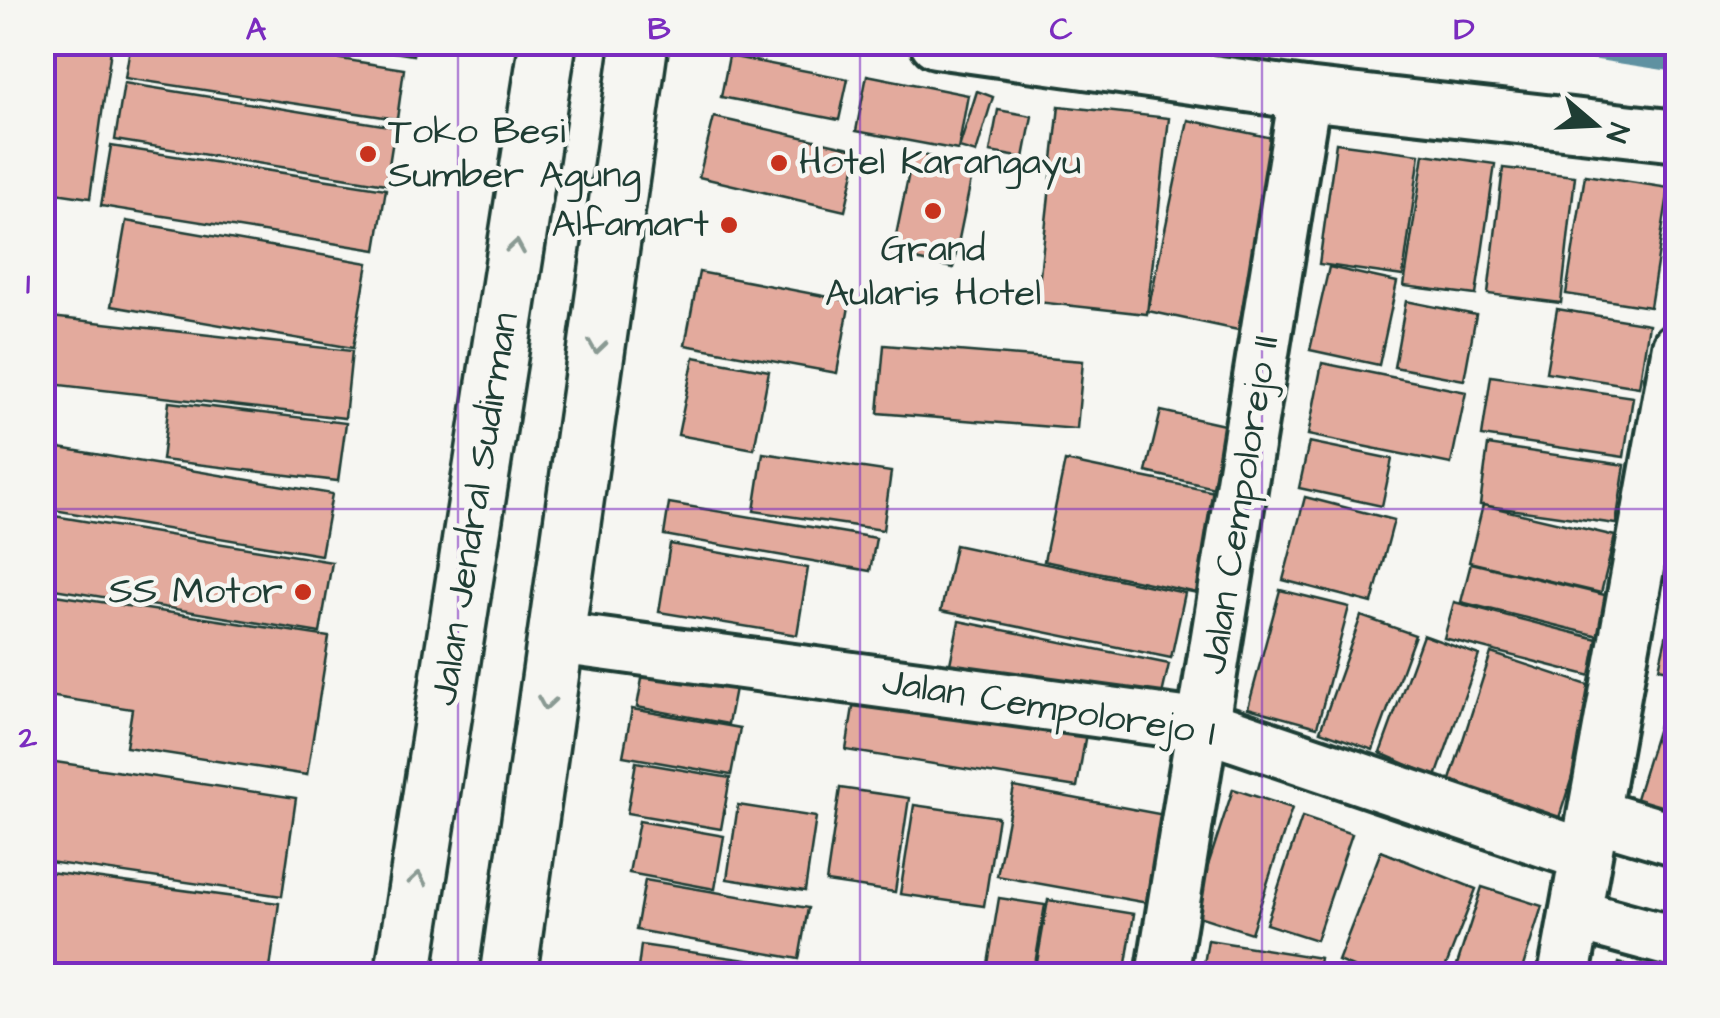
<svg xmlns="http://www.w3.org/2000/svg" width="1720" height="1018" font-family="'Architects Daughter',sans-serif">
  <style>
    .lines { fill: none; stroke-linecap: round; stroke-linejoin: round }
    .stream { stroke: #5e91a1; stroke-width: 18 }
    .building { fill: #e3aa9d; stroke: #1f3d34; stroke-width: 2.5 }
    .street-casing { stroke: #1f3d34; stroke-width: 58 }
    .highway-casing { stroke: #1f3d34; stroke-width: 62 }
    .street { stroke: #f6f6f2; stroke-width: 50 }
    .highway { stroke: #f6f6f2; stroke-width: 55 }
    .oneway { stroke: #8a9a93 }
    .grid { fill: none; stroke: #7b2cbf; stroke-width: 2.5; stroke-opacity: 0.55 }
    .poi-dot { fill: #c8321e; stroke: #f6f6f2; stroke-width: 4 }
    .labels { text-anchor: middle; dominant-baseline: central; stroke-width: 9; stroke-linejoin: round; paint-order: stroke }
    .poi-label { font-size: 38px; fill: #1f3d34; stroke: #f6f6f2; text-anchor: start }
    .street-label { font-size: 38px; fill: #1f3d34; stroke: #f6f6f2 }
    .neatline { fill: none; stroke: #7b2cbf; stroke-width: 4 }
    .grid-label { font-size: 32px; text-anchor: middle; font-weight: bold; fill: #7b2cbf }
  </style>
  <rect width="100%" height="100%" fill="#f6f6f2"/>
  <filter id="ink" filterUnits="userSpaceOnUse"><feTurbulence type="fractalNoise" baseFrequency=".01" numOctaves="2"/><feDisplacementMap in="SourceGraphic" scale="20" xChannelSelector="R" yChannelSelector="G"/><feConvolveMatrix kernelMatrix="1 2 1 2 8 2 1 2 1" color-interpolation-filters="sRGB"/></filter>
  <g filter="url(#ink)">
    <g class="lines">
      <!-- stream -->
      <path class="stream" d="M1540 42 1678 63"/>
    </g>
    <!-- building -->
    <g class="building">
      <path d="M42 42H112L90 198 42 191Z"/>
      <path d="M131 42H234L404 69 397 119 125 78Z"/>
      <path d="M330 42H415L413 55Z"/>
      <path d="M729 56 848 79 839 120 721 97Z"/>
      <path d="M867 75 968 95 958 150 856 131Z"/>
      <path d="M124 83 395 127 386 184 115 140Z"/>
      <path d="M977 91 993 97 976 153 959 148Z"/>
      <path d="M1059 106 1169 118 1147 314 1037 302Z"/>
      <path d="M998 110 1032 116 1024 158 990 152Z"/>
      <path d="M714 117 859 150 845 211 699 177Z"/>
      <path d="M1188 120 1277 139 1238 330 1148 311Z"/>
      <path d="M1336 143 1420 154 1403 276 1319 264Z"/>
      <path d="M111 146 386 189 376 250 101 206Z"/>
      <path d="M913 153 974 166 953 268 892 255Z"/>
      <path d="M1424 154 1495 164 1476 295 1404 286Z"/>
      <path d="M1503 168 1575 176 1561 303 1488 294Z"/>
      <path d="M1585 175 1669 188 1650 307 1566 294Z"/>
      <path d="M126 221 368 263 353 348 111 306Z"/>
      <path d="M1329 267 1397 282 1379 365 1310 350Z"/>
      <path d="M699 272 850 301 837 373 685 345Z"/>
      <path d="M1406 301 1476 315 1464 380 1394 367Z"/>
      <path d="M1557 309 1649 324 1639 387 1546 372Z"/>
      <path d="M42 316 352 351 345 418 42 383Z"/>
      <path d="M884 345 1083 361 1077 429 878 413Z"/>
      <path d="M694 357 769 371 754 449 678 435Z"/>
      <path d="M1322 363 1466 392 1451 464 1308 435Z"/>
      <path d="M1491 376 1633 397 1624 457 1482 436Z"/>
      <path d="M169 402 346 423 338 481 162 460Z"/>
      <path d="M1161 411 1242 429 1227 491 1146 472Z"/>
      <path d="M1309 442 1392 459 1382 506 1299 488Z"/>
      <path d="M42 445 332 494 321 555 42 508Z"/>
      <path d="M1488 445 1625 465 1616 524 1480 505Z"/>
      <path d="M763 453 891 472 883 530 754 511Z"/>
      <path d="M1065 461 1229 495 1207 595 1044 561Z"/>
      <path d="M1305 497 1394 520 1372 603 1283 580Z"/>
      <path d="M669 503 876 538 870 571 664 535Z"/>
      <path d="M1483 505 1615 536 1601 593 1469 562Z"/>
      <path d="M42 514 332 562 320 633 42 587Z"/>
      <path d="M670 544 808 568 797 635 659 612Z"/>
      <path d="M955 545 1185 593 1171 658 941 611Z"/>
      <path d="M1471 563 1609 596 1599 636 1461 602Z"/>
      <path d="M1280 590 1349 607 1317 727 1248 708Z"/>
      <path d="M42 593 329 637 307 775 126 747 132 709 42 695Z"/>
      <path d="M1454 602 1601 640 1591 676 1444 638Z"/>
      <path d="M1673 606 1678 607V672L1659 668Z"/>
      <path d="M1361 616 1415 635 1373 750 1320 731Z"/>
      <path d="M959 621 1169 664 1158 712 947 678Z"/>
      <path d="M1423 635 1479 655 1436 777 1380 753Z"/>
      <path d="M1491 653 1600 689 1559 818 1449 783Z"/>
      <path d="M645 662 737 678 728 724 637 707Z"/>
      <path d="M855 695 1086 733 1077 787 846 750Z"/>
      <path d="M1665 705 1678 709V819L1634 805Z"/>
      <path d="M632 709 740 728 731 775 623 756Z"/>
      <path d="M42 760 296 798 282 896 42 861Z"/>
      <path d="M636 762 730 778 721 829 627 813Z"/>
      <path d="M1014 787 1175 817 1159 905 997 876Z"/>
      <path d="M840 788 909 798 895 892 826 882Z"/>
      <path d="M1233 789 1292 808 1251 933 1192 914Z"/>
      <path d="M738 805 816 817 805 891 727 879Z"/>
      <path d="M914 805 998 817 984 906 900 894Z"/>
      <path d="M1302 817 1352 834 1316 940 1266 924Z"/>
      <path d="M639 821 724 836 715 889 629 873Z"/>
      <path d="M1381 851 1476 889 1442 976H1375L1338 961Z"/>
      <path d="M42 871 279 903 269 976H100L42 968Z"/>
      <path d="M645 880 808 908 799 959 636 930Z"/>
      <path d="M1482 887 1542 906 1520 976H1470L1455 971Z"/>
      <path d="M999 898 1045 905 1033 976H986Z"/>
      <path d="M1048 900 1134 914 1124 976H1079L1036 968Z"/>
      <path d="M1208 940 1320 958 1317 976H1202Z"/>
      <path d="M641 945 810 969 809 976H637Z"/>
      <path d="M1619 963 1667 976H1616Z"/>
    </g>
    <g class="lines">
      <!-- street casing -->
      <g class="street-casing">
        <g id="street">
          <path d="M936 42 1305 94 1678 136"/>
          <path d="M557 638 1206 726 1585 855"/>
          <path d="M1594 815 1678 840"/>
          <path d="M1575 915 1678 943"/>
          <path d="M1162 976 1305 94"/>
          <path d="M1564 976 1678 347"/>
        </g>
      </g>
      <!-- highway casing -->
      <g class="highway-casing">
        <g id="highway">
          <path d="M403 976 548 42"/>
          <path d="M508 976 640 42"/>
        </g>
      </g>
      <!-- street -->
      <use href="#street" class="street"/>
      <!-- highway -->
      <use href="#highway" class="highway"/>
    </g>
    <!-- one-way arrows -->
    <defs><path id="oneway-chevron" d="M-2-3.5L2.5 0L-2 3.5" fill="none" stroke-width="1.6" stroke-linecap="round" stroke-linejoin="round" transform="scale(2.5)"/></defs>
    <g class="oneway">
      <use href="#oneway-chevron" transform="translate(516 247) rotate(-81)"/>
      <use href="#oneway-chevron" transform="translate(597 347) rotate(98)"/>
      <use href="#oneway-chevron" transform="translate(546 703) rotate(99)"/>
      <use href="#oneway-chevron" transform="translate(418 879) rotate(-81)"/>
    </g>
  </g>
  <!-- grid -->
  <path class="grid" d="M458 42V976M860 42V976M1262 42V976M42 509H1678"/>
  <!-- markers -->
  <g class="poi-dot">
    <circle cx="368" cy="154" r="10"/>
    <circle cx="779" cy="163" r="10"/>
    <circle cx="933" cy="211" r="10"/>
    <circle cx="729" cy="225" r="10"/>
    <circle cx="303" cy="592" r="10"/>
  </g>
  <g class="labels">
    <!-- poi labels -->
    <g class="poi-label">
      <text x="388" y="132">Toko Besi<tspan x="388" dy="44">Sumber Agung</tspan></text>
      <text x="799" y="163">Hotel Karangayu</text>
      <text x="709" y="225" text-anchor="end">Alfamart</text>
      <text x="933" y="250" text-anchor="middle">Grand<tspan x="933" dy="44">Aularis Hotel</tspan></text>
      <text x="283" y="592" text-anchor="end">SS Motor</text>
    </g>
    <!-- street labels -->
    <g class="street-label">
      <text transform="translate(1240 505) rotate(-81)">Jalan Cempolorejo II</text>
      <text transform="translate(475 509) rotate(-81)">Jalan Jendral Sudirman</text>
      <text transform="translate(1049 708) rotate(9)">Jalan Cempolorejo I</text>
    </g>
  </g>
  <!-- margin -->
  <rect width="1720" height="1018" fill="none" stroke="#f6f6f2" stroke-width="110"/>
  <!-- north arrow -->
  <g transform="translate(1595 125) rotate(109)" stroke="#f6f6f2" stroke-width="8" paint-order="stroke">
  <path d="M0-8L18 38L0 25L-18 38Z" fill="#1f3d34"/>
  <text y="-15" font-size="28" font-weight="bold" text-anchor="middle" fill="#1f3d34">N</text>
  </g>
  <rect x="55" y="55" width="1610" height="908" class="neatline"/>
  <g class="grid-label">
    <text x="256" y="39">A</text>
    <text x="659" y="39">B</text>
    <text x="1061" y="39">C</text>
    <text x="1464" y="39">D</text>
    <text x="28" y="293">1</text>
    <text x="28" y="747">2</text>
  </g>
</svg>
